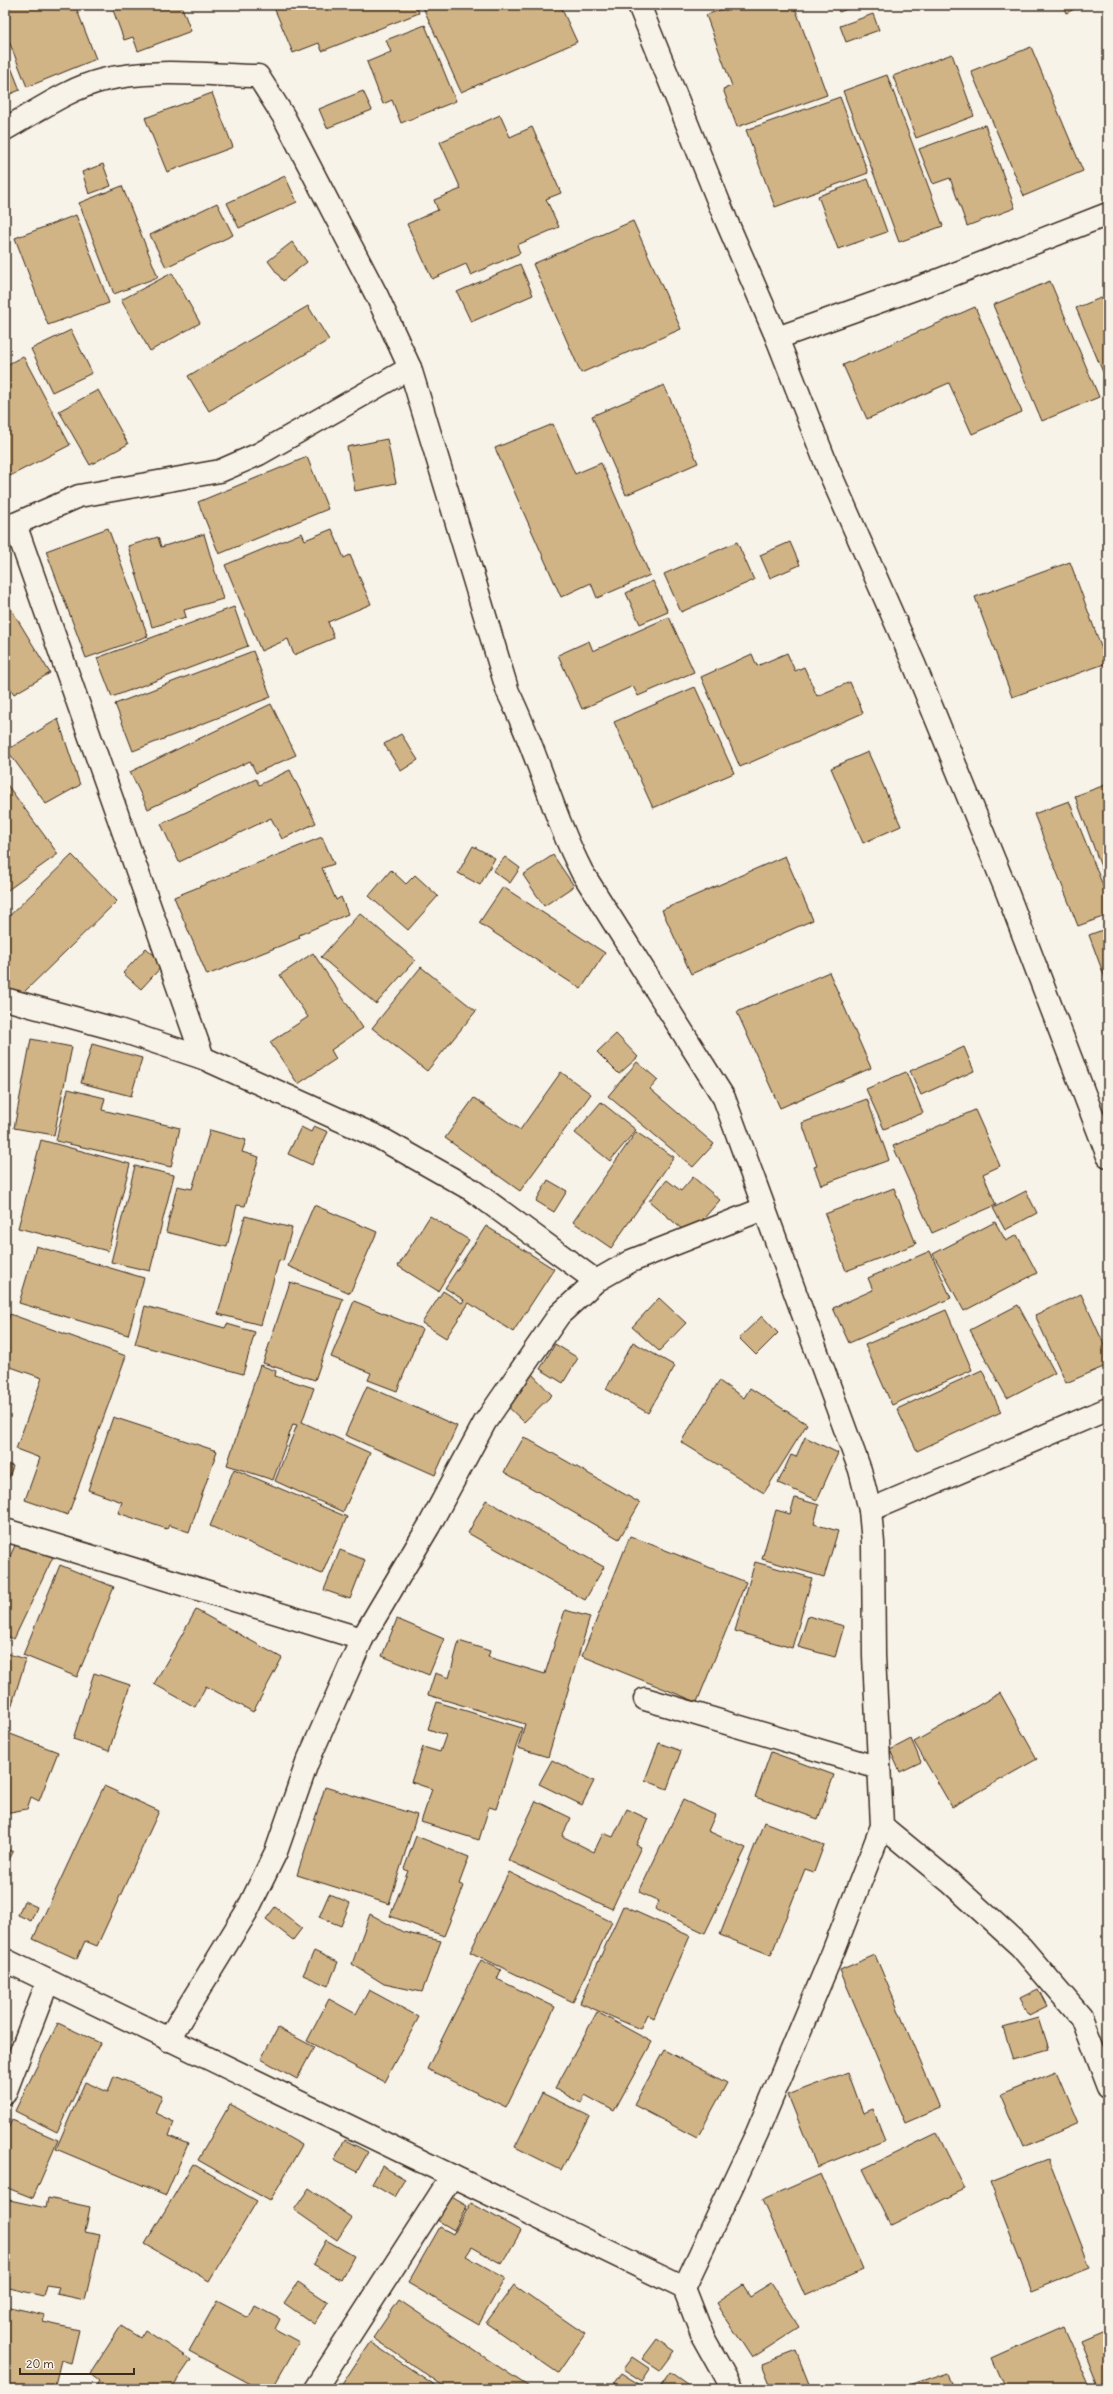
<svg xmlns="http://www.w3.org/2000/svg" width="1113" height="2394" font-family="Delius,sans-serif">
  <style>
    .building { fill: #d1b486; stroke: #3b2a1e }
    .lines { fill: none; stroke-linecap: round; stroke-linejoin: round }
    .minor-casing { stroke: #3b2a1e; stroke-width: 25 }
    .minor { stroke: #f7f3e8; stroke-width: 22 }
  </style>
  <rect width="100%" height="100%" fill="#f7f3e8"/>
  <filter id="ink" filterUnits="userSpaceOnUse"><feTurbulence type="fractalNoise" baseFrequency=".025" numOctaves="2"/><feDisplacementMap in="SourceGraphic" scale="8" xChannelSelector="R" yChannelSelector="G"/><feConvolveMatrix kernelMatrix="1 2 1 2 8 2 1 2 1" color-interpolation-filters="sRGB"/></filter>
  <g filter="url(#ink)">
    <!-- building -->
    <g class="building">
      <path d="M5 5H75L96 59 27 87 5 31Z"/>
      <path d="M125 5H181L191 31 138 51 133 37 124 40 113 10Z"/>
      <path d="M273 5H416L419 13 322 51 319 43 293 53Z"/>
      <path d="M422 5H487L489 9 499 5H560L577 42 461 92Z"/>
      <path d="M734 5H794L827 95 737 127 723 89 732 86 706 15Z"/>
      <path d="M836 5H859L839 12Z"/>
      <path d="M870 5H886L872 10Z"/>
      <path d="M1063 5H1083L1066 13Z"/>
      <path d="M873 14 879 30 846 42 840 26Z"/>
      <path d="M425 25 456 101 401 123 392 100 383 104 367 62 391 52 386 40Z"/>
      <path d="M1031 47 1083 171 1024 196 971 71Z"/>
      <path d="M5 52 20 90 5 96Z"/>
      <path d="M952 54 974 116 916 138 893 76Z"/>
      <path d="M887 75 943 226 899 242 843 91Z"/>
      <path d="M363 91 372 110 327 128 319 109Z"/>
      <path d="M212 93 233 147 167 172 145 118Z"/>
      <path d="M840 97 868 173 775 207 746 130Z"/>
      <path d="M500 115 510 137 532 127 561 193 546 199 559 227 517 245 520 253 471 275 466 264 432 279 407 224 438 210 434 200 461 189 440 142Z"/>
      <path d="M985 125 1015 208 967 226 950 178 933 184 919 149Z"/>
      <path d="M103 164 111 186 89 194 82 172Z"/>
      <path d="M285 176 297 202 239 228 227 203Z"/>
      <path d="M868 179 887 232 838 249 818 196Z"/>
      <path d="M122 186 158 277 114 294 79 203Z"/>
      <path d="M217 203 233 235 166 267 150 235Z"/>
      <path d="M76 215 109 303 48 325 15 238Z"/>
      <path d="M633 221 681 329 581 373 533 264Z"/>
      <path d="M292 242 307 262 283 281 268 261Z"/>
      <path d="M520 264 533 295 471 322 457 292Z"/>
      <path d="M172 273 200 323 150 351 121 300Z"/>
      <path d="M1050 281 1099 397 1042 421 993 305Z"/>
      <path d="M1108 295V384L1076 308Z"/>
      <path d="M308 306 329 340 209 411 188 376Z"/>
      <path d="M975 307 1022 412 972 434 949 383 867 419 843 365Z"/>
      <path d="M71 330 92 373 52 392 31 349Z"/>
      <path d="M23 356 70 445 10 476 5 465V366Z"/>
      <path d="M664 385 698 463 626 495 592 416Z"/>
      <path d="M98 390 128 444 90 465 59 411Z"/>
      <path d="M553 424 575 474 601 463 650 575 597 598 591 583 561 597 495 448Z"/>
      <path d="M387 439 396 483 355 491 347 447Z"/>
      <path d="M307 457 328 509 219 554 198 502Z"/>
      <path d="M108 528 148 636 86 658 46 551Z"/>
      <path d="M332 529 344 558 350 555 371 604 328 622 334 638 294 655 288 639 261 651 225 565 302 533 305 540Z"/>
      <path d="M204 534 223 599 184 610 186 617 152 627 128 546 158 537 161 547Z"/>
      <path d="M737 542 754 580 681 612 664 574Z"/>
      <path d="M790 542 800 565 770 578 760 555Z"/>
      <path d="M1070 562 1107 663 1012 697 975 597Z"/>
      <path d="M653 581 668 612 640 624 626 593Z"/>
      <path d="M5 599 50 673 14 694 5 679Z"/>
      <path d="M234 607 248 646 112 697 97 658Z"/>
      <path d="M669 617 694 672 638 696 633 686 582 709 558 655 589 641 593 651Z"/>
      <path d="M253 651 271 697 133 751 115 704Z"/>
      <path d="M787 653 795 671 804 667 817 696 850 682 863 713 740 767 701 677 752 654 757 666Z"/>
      <path d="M5 685 10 693 5 697Z"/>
      <path d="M695 687 734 773 653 808 614 722Z"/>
      <path d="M271 704 296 755 256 773 250 761 148 809 130 772Z"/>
      <path d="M58 719 80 785 46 804 7 750Z"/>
      <path d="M401 734 418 760 401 771 384 744Z"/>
      <path d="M868 752 901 826 863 843 831 768Z"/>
      <path d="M290 770 316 823 282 839 271 818 179 862 161 824 256 779 259 785Z"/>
      <path d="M5 782 58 854 5 892Z"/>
      <path d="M1108 784V886L1075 796Z"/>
      <path d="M1069 801 1108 898V915L1078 926 1034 814Z"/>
      <path d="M322 837 334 864 322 868 336 900 341 897 348 914 299 935 300 938 207 975 174 897Z"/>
      <path d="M473 846 495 858 480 885 458 873Z"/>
      <path d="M72 855 117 901 18 998 5 985V920Z"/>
      <path d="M553 855 574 886 544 906 523 875Z"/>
      <path d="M785 856 813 920 691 974 662 910Z"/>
      <path d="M505 857 520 868 510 883 493 871Z"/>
      <path d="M391 870 406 884 415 875 438 896 408 930 369 896Z"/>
      <path d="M503 887 605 953 581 989 479 923Z"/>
      <path d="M360 913 415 960 376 1004 321 957Z"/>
      <path d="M1108 928V986L1089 935Z"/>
      <path d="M146 948 164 964 141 989 123 973Z"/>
      <path d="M313 953 363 1028 331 1050 336 1059 298 1084 270 1042 308 1017 280 975Z"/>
      <path d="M421 967 476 1011 427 1071 372 1028Z"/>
      <path d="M829 972 871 1068 780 1108 737 1012Z"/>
      <path d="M616 1034 638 1057 619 1074 597 1052Z"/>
      <path d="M31 1039 72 1047 54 1135 14 1128Z"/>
      <path d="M92 1044 142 1058 131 1096 81 1083Z"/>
      <path d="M964 1047 974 1071 921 1095 910 1071Z"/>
      <path d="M637 1062 658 1080 650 1089 714 1144 693 1167 608 1096Z"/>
      <path d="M561 1072 591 1094 520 1191 445 1138 474 1098 520 1130Z"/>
      <path d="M906 1072 923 1113 884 1129 866 1089Z"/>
      <path d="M68 1089 105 1098 102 1110 180 1128 171 1167 56 1141Z"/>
      <path d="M867 1099 889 1160 821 1185 814 1167 817 1166 802 1123Z"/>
      <path d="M601 1102 636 1130 610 1161 575 1133Z"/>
      <path d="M975 1110 1000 1166 983 1174 996 1205 932 1233 893 1146Z"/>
      <path d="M314 1126 328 1132 312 1165 288 1154 301 1127 311 1132Z"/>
      <path d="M210 1130 246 1140 242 1152 259 1157 245 1206 237 1205 227 1247 166 1232 177 1186 192 1189Z"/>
      <path d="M636 1132 674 1157 611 1248 573 1222Z"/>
      <path d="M41 1140 130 1164 108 1251 18 1228Z"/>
      <path d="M135 1166 174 1175 150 1271 111 1262Z"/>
      <path d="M693 1177 720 1200 689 1235 649 1201 667 1180 681 1191Z"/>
      <path d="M548 1180 567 1191 554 1212 536 1201Z"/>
      <path d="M894 1188 916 1244 846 1271 825 1214Z"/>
      <path d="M1026 1191 1037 1213 1005 1230 993 1208Z"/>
      <path d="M314 1205 377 1232 350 1293 288 1266Z"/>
      <path d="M245 1216 292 1228 283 1261 279 1260 261 1325 218 1314Z"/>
      <path d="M430 1216 469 1240 438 1291 398 1266Z"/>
      <path d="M995 1222 1006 1241 1017 1235 1037 1273 964 1311 933 1254Z"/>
      <path d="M486 1226 554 1269 513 1332 469 1303 446 1338 422 1323 443 1291 462 1303 464 1300 445 1288Z"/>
      <path d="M36 1246 144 1278 128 1335 19 1303Z"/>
      <path d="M930 1251 951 1298 849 1343 833 1308 873 1290 868 1278Z"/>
      <path d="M290 1282 343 1299 315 1380 263 1363Z"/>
      <path d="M1081 1294 1108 1353V1365L1066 1383 1035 1315Z"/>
      <path d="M659 1298 686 1323 659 1351 632 1327Z"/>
      <path d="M354 1301 422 1329 397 1391 368 1380 371 1373 331 1357Z"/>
      <path d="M1018 1305 1055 1373 1007 1398 970 1330Z"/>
      <path d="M145 1306 225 1328 227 1324 255 1332 243 1374 135 1344Z"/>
      <path d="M946 1310 972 1370 892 1405 865 1345Z"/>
      <path d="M10 1314 126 1356 68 1515 25 1500 40 1458 16 1449 42 1378 5 1365V1329Z"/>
      <path d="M762 1316 778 1333 756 1355 739 1338Z"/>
      <path d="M633 1342 675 1366 648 1413 606 1389Z"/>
      <path d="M555 1344 578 1358 563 1383 540 1369Z"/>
      <path d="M260 1365 276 1371 275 1376 314 1388 302 1422 370 1453 343 1512 275 1481 297 1425 293 1424 273 1480 227 1465Z"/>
      <path d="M982 1370 1001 1412 917 1451 897 1409Z"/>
      <path d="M532 1374 552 1395 524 1422 503 1402Z"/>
      <path d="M719 1381 744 1398 750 1388 807 1424 764 1493 681 1442Z"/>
      <path d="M367 1386 457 1426 435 1475 345 1435Z"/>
      <path d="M113 1417 217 1451 189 1532 169 1525 167 1529 118 1513 122 1502 88 1490Z"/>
      <path d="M524 1437 640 1503 619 1539 504 1472Z"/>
      <path d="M805 1437 838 1453 817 1500 778 1483 791 1455 796 1457Z"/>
      <path d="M5 1463 13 1466 5 1489Z"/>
      <path d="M234 1469 347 1517 322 1574 210 1526Z"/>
      <path d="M795 1498 819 1505 814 1524 838 1531 824 1577 762 1559 776 1510 790 1514Z"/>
      <path d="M486 1500 604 1567 585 1600 468 1533Z"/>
      <path d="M630 1536 746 1582 697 1702 582 1656Z"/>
      <path d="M17 1541 53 1557 14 1639 5 1635V1567Z"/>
      <path d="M340 1550 365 1560 350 1599 324 1590Z"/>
      <path d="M755 1562 812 1578 792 1648 735 1631Z"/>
      <path d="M60 1565 114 1587 77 1677 23 1655Z"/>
      <path d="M196 1610 282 1658 253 1712 206 1686 195 1707 154 1684Z"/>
      <path d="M565 1610 590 1617 548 1757 518 1748 525 1724 428 1695 435 1673 449 1678 459 1641 490 1651 488 1657 545 1674Z"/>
      <path d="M808 1616 844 1626 835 1657 798 1647Z"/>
      <path d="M397 1619 444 1639 429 1675 382 1656Z"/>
      <path d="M5 1653 26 1659 9 1714 5 1713Z"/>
      <path d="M94 1673 130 1685 109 1751 73 1739Z"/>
      <path d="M1000 1693 1037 1759 952 1807 914 1742Z"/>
      <path d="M437 1702 522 1728 496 1809 489 1807 479 1840 421 1822 432 1789 411 1782 423 1747 440 1752 446 1735 428 1729Z"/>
      <path d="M5 1732 58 1752 39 1801 31 1797 27 1809 5 1813Z"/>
      <path d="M911 1739 921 1762 900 1772 890 1750Z"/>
      <path d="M659 1743 681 1751 667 1789 645 1780Z"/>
      <path d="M771 1752 834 1775 818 1819 755 1797Z"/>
      <path d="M552 1760 594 1781 582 1805 539 1784Z"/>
      <path d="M104 1786 159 1811 97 1946 85 1941 77 1959 33 1939Z"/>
      <path d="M325 1787 417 1815 389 1904 297 1875Z"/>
      <path d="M683 1800 715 1815 708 1831 746 1848 705 1933 655 1909 659 1901 639 1892Z"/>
      <path d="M536 1801 571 1818 562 1836 594 1852 603 1833 613 1837 627 1809 648 1819 636 1845 641 1847 612 1909 508 1860Z"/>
      <path d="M764 1822 824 1845 814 1872 805 1869 771 1955 720 1935Z"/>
      <path d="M416 1836 469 1857 459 1884 464 1886 444 1936 390 1916 408 1871 404 1869Z"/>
      <path d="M5 1848 13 1852 5 1868Z"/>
      <path d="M509 1872 612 1922 573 2002 470 1952Z"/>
      <path d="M329 1894 350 1903 341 1926 319 1917Z"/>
      <path d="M24 1901 37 1907 31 1921 18 1915Z"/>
      <path d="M623 1906 690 1936 654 2018 647 2014 640 2029 580 2003Z"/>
      <path d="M275 1907 302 1928 293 1940 266 1919Z"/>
      <path d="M370 1914 403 1932 441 1941 422 1992 384 1984 352 1964Z"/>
      <path d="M314 1951 338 1962 328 1986 303 1975Z"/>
      <path d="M875 1955 940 2108 905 2123 840 1970Z"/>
      <path d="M481 1960 501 1970 497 1979 555 2007 506 2107 427 2069Z"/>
      <path d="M1038 1989 1047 2006 1029 2015 1020 1998Z"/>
      <path d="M369 1990 419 2017 384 2082 307 2041 329 1999 356 2014Z"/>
      <path d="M597 2012 652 2042 614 2111 585 2095 581 2103 555 2089Z"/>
      <path d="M1038 2018 1048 2049 1013 2059 1003 2028Z"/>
      <path d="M58 2023 100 2043 57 2132 15 2111Z"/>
      <path d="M278 2028 314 2047 297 2079 261 2059Z"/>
      <path d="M664 2050 727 2083 697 2138 634 2105Z"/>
      <path d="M1056 2071 1078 2123 1024 2147 1001 2094Z"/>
      <path d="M848 2072 863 2113 873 2109 885 2140 817 2167 788 2095Z"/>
      <path d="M114 2076 162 2096 155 2113 174 2122 169 2136 188 2144 166 2195 56 2149 85 2082 108 2092Z"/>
      <path d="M542 2093 589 2116 561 2170 515 2147Z"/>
      <path d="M230 2104 302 2145 270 2201 198 2160Z"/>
      <path d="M12 2120 58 2140 33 2198 5 2187V2135Z"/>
      <path d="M937 2133 965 2189 891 2225 863 2169Z"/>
      <path d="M345 2140 368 2152 357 2172 334 2160Z"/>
      <path d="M1048 2159 1090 2267 1032 2290 990 2182Z"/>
      <path d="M193 2164 257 2201 209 2281 145 2244Z"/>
      <path d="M382 2166 405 2179 394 2197 372 2184Z"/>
      <path d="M821 2174 863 2270 805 2296 762 2200Z"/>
      <path d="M309 2188 352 2218 337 2240 294 2210Z"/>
      <path d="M450 2196 467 2206 454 2230 437 2220Z"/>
      <path d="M48 2198 90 2207 85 2232 100 2235 85 2300 57 2294 59 2287 46 2285 43 2296 5 2287V2199L46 2208Z"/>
      <path d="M471 2203 521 2231 502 2264 472 2247 466 2256 505 2278 479 2324 408 2283 440 2227 453 2234Z"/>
      <path d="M326 2240 354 2256 341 2280 313 2264Z"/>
      <path d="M298 2282 328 2302 314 2324 284 2303Z"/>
      <path d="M771 2283 800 2327 752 2358 716 2303 743 2285 750 2296Z"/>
      <path d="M514 2285 585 2334 558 2373 486 2323Z"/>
      <path d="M399 2300 532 2389H448L373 2338Z"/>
      <path d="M217 2301 249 2318 255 2306 280 2319 275 2329 299 2342 272 2389H260L189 2351Z"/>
      <path d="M5 2306 45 2315 43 2322 79 2330 71 2363 61 2360 54 2389H5Z"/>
      <path d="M121 2326 140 2338 145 2330 191 2360 171 2389H94L99 2381 90 2374Z"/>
      <path d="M1063 2326 1091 2389H1005L991 2358Z"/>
      <path d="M1108 2330V2389H1099L1080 2342Z"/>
      <path d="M657 2339 675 2351 660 2371 642 2359Z"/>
      <path d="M370 2342 441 2389H339Z"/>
      <path d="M796 2351 811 2389H772L762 2364Z"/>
      <path d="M632 2357 650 2369 642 2381 623 2369Z"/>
      <path d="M670 2372 694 2389H658Z"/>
      <path d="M947 2372 953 2389H912L910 2385Z"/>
      <path d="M621 2373 642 2386 640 2389H624L614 2383Z"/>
    </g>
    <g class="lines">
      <!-- minor casing -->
      <g class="minor-casing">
        <g id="minor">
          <path d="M639 5 726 220 777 338 829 471 914 664 1007 892 1108 1156"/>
          <path d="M5 129C36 112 69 88 103 80 150 68 209 75 258 76L284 117 329 204 377 296 410 368 508 692C537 750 552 814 582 872L724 1098 860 1470 870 1510 873 1543 874 1656 882 1826 833 1952 757 2133 684 2288"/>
          <path d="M777 338 934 282 1108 214"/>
          <path d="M15 524 203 1058"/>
          <path d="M5 531 15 524 79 496 220 471 259 454 410 368"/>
          <path d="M5 999 119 1030 203 1058 380 1138 472 1190 596 1281"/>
          <path d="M870 1510 1108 1409"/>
          <path d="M5 1530 362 1639"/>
          <path d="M645 1699 879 1768"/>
          <path d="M882 1826 950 1882 1021 1947 1081 2017 1108 2087"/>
          <path d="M5 1960 684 2288 703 2337 732 2389"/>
          <path d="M168 2040 247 1911 276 1852 307 1763 362 1639 429 1526 485 1422 559 1315 596 1281 631 1261 763 1209"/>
          <path d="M5 2093 48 1981"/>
          <path d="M315 2389 452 2176"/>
        </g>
      </g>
      <!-- minor -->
      <use href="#minor" class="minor"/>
    </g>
  </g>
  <!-- margin -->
  <rect width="1113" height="2394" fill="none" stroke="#f7f3e8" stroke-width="20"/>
  <rect x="10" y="10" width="1093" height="2374" fill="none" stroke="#3b2a1e" stroke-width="1.5" filter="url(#ink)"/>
  <!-- scale -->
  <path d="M20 2368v6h114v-6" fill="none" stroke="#3b2a1e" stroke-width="2"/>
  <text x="26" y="2368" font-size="12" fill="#3b2a1e" stroke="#f7f3e8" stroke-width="3" paint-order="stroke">20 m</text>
</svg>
